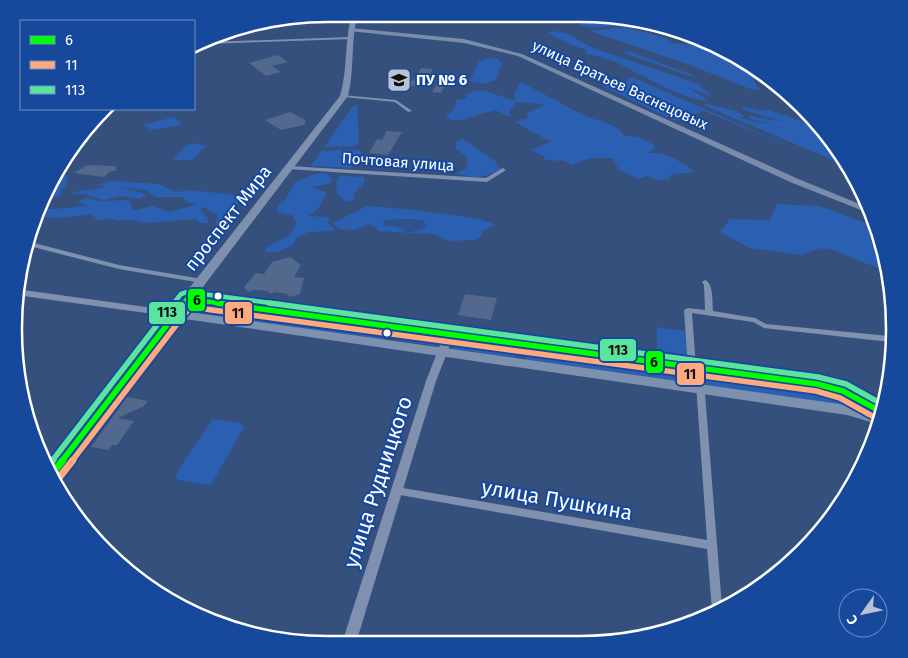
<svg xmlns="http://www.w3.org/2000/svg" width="908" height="658" font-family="'Fira Sans',sans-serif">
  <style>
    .green { fill: #2b5fb2 }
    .water { fill: #2f518e }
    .building { fill: #52688c }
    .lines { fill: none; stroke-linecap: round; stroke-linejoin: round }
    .minor { fill: #8091af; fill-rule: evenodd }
    .tertiary { fill: #8091af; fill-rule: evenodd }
    .secondary { fill: #7b8cab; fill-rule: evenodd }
    .primary { fill: #7d90ad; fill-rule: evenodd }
    .bus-1-far2-casing { stroke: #16489c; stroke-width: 8 }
    .bus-1-far1-casing { stroke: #16489c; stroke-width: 9 }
    .bus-1-casing { stroke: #16489c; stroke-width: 11 }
    .bus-2-far1-casing { stroke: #16489c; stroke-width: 9 }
    .bus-2-casing { stroke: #16489c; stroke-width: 11 }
    .bus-3-far2-casing { stroke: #16489c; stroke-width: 8 }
    .bus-3-far1-casing { stroke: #16489c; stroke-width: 9 }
    .bus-3-casing { stroke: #16489c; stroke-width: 11 }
    .bus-1-far2 { stroke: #0f0; stroke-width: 4.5 }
    .bus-1-far1 { stroke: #0f0; stroke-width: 5.5 }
    .bus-1 { stroke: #0f0; stroke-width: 7 }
    .bus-2-far1 { stroke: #ffa980; stroke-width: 5.5 }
    .bus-2 { stroke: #ffa980; stroke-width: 7 }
    .bus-3-far2 { stroke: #5ae49d; stroke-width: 4.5 }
    .bus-3-far1 { stroke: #5ae49d; stroke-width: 5.5 }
    .bus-3 { stroke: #5ae49d; stroke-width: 7 }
    .bus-dot { fill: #fff; stroke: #16489c; stroke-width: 2 }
    .labels { text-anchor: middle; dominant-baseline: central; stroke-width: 4; stroke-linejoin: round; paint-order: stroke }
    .far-poi-label { font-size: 15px; font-weight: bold; fill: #fff; stroke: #16489c; text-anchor: start }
    .far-street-label { font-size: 15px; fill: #fff; stroke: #16489c }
    .street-label { font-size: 18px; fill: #fff; stroke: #16489c }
    .near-street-label { font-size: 21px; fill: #fff; stroke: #16489c }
    .rim { fill: none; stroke: #fff; stroke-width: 2.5 }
    .line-badge { stroke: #16489c; stroke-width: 2 }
    .pale-badge-label { font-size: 14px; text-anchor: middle; font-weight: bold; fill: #111 }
  </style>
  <rect width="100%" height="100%" fill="#35507d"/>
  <!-- green -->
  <g class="green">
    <path d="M603 19 626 25 591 28 579 25 584 21Z"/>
    <path d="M625 27 669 39 670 40 668 42 672 43 710 47 738 59 732 64H745L751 67 755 84 760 90H753L690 65 590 31Z"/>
    <path d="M554 31 568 34 593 48 696 83 713 97 687 87 708 100C690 104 636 72 618 63 609 59 599 57 588 54L585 52 587 50C574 46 560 41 548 32Z"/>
    <path d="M628 51 698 77 689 76 622 52Z"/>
    <path d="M488 58 498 59 502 63 496 80 484 84 470 81 478 62Z"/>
    <path d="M632 77 802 152 704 111 680 120H673L603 86 610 81 628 82 627 78Z"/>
    <path d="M521 82 587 117 608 123 620 130 623 135 638 137 654 145 655 148 647 153H660L674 158 694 171C686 175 676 171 669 176L670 179 656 180 647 176 638 179 618 169 613 158H590L571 165 565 161 544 160 545 157 530 150 551 142 515 122 528 118 527 113 543 106V104L516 102 509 112 512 115 508 116 495 110 457 121 447 119V116L454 109 456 100 467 98 466 95C481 83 500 99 515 100V92Z"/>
    <path d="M707 104 736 111 744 116 739 118 792 129 751 119 748 116 784 122 741 109 745 107 762 111 768 110 802 121 815 129 816 134 829 138 842 164 703 105Z"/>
    <path d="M357 105 359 143 356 146 324 147 353 106Z"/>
    <path d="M174 117 182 125 152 130 142 125Z"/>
    <path d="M463 139 495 161 500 169C482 179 475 179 456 173L467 168V157L456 149 455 143Z"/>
    <path d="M194 143 206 146 192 160H173L186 145Z"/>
    <path d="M360 150 361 154 351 168 311 166 321 151Z"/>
    <path d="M57 173 67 175V184L61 190 62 192 59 196 43 199 46 190Z"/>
    <path d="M317 173 328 174 332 179 329 184 311 187 327 193 318 209 308 216 329 217 328 223 334 229 333 231 308 232 298 237 292 246 276 252H264L267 247 290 235 297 223 294 220V216L276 212 278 206 286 199 294 183Z"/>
    <path d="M340 176 364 177V183L355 192 353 200 346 202 337 194 336 182Z"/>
    <path d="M113 181 158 184 176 192 190 190 235 195 241 199 232 212 233 218 228 224 219 228 215 225 218 216 204 207 200 209 209 220 208 223H199L196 219 145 223 133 220 116 221 112 219 97 220 92 214 61 218 38 217 40 210 89 206 77 202 85 198 100 201 129 200 133 211 153 206 169 212 199 204 188 203 183 197H155L146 190 119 187 143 193 145 196 140 199 120 196 103 200 85 194H70C81 188 95 192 106 186L95 185Z"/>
    <path d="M777 204 819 206 868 224C884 234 884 254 885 271L833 250 821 248 801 255 749 248 720 232 730 219 770 220Z"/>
    <path d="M367 206C386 207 485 216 495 225L484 230 481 236 475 240 449 241 433 234 408 233 425 227 424 221 412 219 384 221 383 224 404 229 406 233 379 231 370 224 353 230 339 229 333 223Z"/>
    <path d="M202 304 387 330 383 340 195 313Z"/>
    <path d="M444 324 500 332 498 338 443 329Z"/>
    <path d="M657 327 685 331 687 355 657 350Z"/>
    <path d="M398 331 447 337 445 347 394 340Z"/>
    <path d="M455 339 517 348 515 358 451 349Z"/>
    <path d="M527 349 693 372 694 384 526 360Z"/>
    <path d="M695 360C758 368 826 368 881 402L880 405 854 392 698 363Z"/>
    <path d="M705 373 832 390 863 408 707 386Z"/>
    <path d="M213 419 240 423 244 427 212 483 208 485 179 480 176 477 178 470Z"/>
  </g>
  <!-- water -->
  <path class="water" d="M398 219 424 221 426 227 406 233 401 227 383 225 386 220Z"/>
  <!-- building -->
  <g class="building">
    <path d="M278 55 288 62 272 66 281 72 266 76 249 63Z"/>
    <path d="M421 68 433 69 422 87 390 84 394 79 413 81Z"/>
    <path d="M441 77 449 78 441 93 432 92Z"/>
    <path d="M290 112 306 120 304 125 281 130 265 120Z"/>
    <path d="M387 131 402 132 388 155 369 153 377 139 382 140Z"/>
    <path d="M87 165 115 166 117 170 109 172 104 177 74 173Z"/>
    <path d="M290 257 301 265 294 277 304 278 300 294 290 297 287 294 275 292 270 294 268 291 254 290 248 292 244 287 256 273 264 274 272 262Z"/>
    <path d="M465 294 497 298 491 320 458 315Z"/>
    <path d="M127 397 148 401 144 406 118 418 134 421 117 445H112L108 450 91 447Z"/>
  </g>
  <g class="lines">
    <!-- minor -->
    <g class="minor">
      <path d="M351 37H352V39L205 44 209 42Z"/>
      <path d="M342 95 396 100 412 111 408 112 395 102 344 97 342 96Z"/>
      <path d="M289 166 486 178 501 169 503 168 506 170 487 182 287 169V167Z"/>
      <path d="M30 242 119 265 202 279 205 281 202 283 119 269 29 246Z"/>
      <path d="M705 280C714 284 712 302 713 311L755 318 766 324 889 336 890 342 764 328 753 322 692 313 696 367 699 366 702 367 703 369 722 607 713 613 712 610 707 549 394 494 392 491 394 488 397 487 707 540 695 370 692 371 689 370 688 368 684 310 688 308 705 310 704 285 702 282Z"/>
    </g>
    <!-- tertiary -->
    <g class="tertiary">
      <path d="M16 289 175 311 180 314 175 317 16 295Z"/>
      <path d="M449 332 454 335 436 381 356 643H342L426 381 444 335Z"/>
    </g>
    <!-- secondary -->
    <g class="secondary">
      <path d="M351 28 464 39 522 54 796 178 862 205 866 212 790 182 518 56 464 43 349 31 348 30Z"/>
      <path d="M175 310 180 314 179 316 55 479 49 468 171 312Z"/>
    </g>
    <!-- primary -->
    <path class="primary" d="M352 14H358C350 41 355 69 348 96L196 296 817 379 848 388 880 405 874 423 847 415 171 317 169 314 171 311 175 310 847 405 867 410 839 395 817 389 191 303 187 308H179L177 305 183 296 340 96C348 69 344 41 352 14Z"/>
    <!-- bus-1-far2 casing -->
    <g class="bus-1-far2-casing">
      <path id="bus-1-far2" d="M183 304 187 299 226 304"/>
    </g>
    <!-- bus-1-far1 casing -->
    <g class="bus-1-far1-casing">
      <g id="bus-1-far1">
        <path d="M217 303 817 384 843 391 878 410"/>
        <path d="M62 461 184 303"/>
      </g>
    </g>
    <!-- bus-1 casing -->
    <g class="bus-1-casing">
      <path id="bus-1" d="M52 474 63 460"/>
    </g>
    <!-- bus-2-far1 casing -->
    <g class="bus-2-far1-casing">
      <path id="bus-2-far1" d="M72 461 190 307 816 391 840 398 874 417"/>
    </g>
    <!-- bus-2 casing -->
    <g class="bus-2-casing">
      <path id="bus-2" d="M58 479 73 460"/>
    </g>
    <!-- bus-3-far2 casing -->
    <g class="bus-3-far2-casing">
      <path id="bus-3-far2" d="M173 304 181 294 187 292 278 304"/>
    </g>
    <!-- bus-3-far1 casing -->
    <g class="bus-3-far1-casing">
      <g id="bus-3-far1">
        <path d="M269 303 818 377 846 384 880 403"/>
        <path d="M52 461 174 303"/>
      </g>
    </g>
    <!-- bus-3 casing -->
    <g class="bus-3-casing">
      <path id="bus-3" d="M48 467 53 460"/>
    </g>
    <!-- bus-1-far2 -->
    <use href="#bus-1-far2" class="bus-1-far2"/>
    <!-- bus-1-far1 -->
    <use href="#bus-1-far1" class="bus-1-far1"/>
    <!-- bus-1 -->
    <use href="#bus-1" class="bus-1"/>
    <!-- bus-2-far1 -->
    <use href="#bus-2-far1" class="bus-2-far1"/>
    <!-- bus-2 -->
    <use href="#bus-2" class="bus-2"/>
    <!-- bus-3-far2 -->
    <use href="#bus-3-far2" class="bus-3-far2"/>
    <!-- bus-3-far1 -->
    <use href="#bus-3-far1" class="bus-3-far1"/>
    <!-- bus-3 -->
    <use href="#bus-3" class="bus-3"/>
  </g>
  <!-- icons -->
  <defs>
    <g id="university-square" transform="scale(1.25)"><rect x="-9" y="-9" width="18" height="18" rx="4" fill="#b8c2d2" stroke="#16489c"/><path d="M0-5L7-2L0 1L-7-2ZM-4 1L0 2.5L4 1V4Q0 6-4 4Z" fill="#111"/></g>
  </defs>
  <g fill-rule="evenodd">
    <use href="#university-square" x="399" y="80"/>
  </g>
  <!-- markers -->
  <g class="bus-dot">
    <circle cx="218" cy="296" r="4.5"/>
    <circle cx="387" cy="333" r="4.5"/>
  </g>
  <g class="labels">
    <!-- far-poi labels -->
    <g class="far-poi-label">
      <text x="416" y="80">ПУ № 6</text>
    </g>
    <!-- far-street labels -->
    <g class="far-street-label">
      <text transform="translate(620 85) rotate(25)">улица Братьев Васнецовых</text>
      <text transform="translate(398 162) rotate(4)">Почтовая улица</text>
    </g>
    <!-- street labels -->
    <g class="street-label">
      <text transform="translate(228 218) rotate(-52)">проспект Мира</text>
    </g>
    <!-- near-street labels -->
    <g class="near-street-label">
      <text transform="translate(378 482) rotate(-72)">улица Рудницкого</text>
      <text transform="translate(557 500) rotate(10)">улица Пушкина</text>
    </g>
  </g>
  <!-- crop -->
  <path d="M0 0H908V658H0ZM328 22H580A306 306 0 0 1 886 328V330A306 306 0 0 1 580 636H328A306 306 0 0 1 22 330V328A306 306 0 0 1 328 22Z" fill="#16489c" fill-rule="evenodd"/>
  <path class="rim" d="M328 22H580A306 306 0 0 1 886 328V330A306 306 0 0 1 580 636H328A306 306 0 0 1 22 330V328A306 306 0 0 1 328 22Z"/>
  <g class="line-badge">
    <rect x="187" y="288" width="19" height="24" rx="5" fill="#0f0"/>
    <rect x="148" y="301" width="38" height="24" rx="5" fill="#5ae49d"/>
    <rect x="224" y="301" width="29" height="24" rx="5" fill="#ffa980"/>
    <rect x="599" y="338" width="38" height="24" rx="5" fill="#5ae49d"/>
    <rect x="645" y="350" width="19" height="24" rx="5" fill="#0f0"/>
    <rect x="676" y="362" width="29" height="24" rx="5" fill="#ffa980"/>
  </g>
  <g class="pale-badge-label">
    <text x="197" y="305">6</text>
    <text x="167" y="317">113</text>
    <text x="238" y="318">11</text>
    <text x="618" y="355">113</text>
    <text x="654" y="367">6</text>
    <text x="690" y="379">11</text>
  </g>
  <!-- legend -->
  <rect x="20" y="20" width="175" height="90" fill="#16489c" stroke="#7391c4"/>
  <rect x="30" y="36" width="25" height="8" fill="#00ff00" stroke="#7391c4"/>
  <text x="65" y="45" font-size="15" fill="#ffffff">6</text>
  <rect x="30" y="61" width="25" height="8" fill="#ffa980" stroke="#7391c4"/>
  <text x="65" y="70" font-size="15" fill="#ffffff">11</text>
  <rect x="30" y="86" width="25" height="8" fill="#5ae49d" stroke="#7391c4"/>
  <text x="65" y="95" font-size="15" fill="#ffffff">113</text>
  <!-- north arrow -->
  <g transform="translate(863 613) rotate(237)"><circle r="24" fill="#16489c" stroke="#7391c4"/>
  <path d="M0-4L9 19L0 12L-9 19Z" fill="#b8c2d2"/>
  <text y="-8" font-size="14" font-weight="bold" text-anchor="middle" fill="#ffffff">С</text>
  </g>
</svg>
